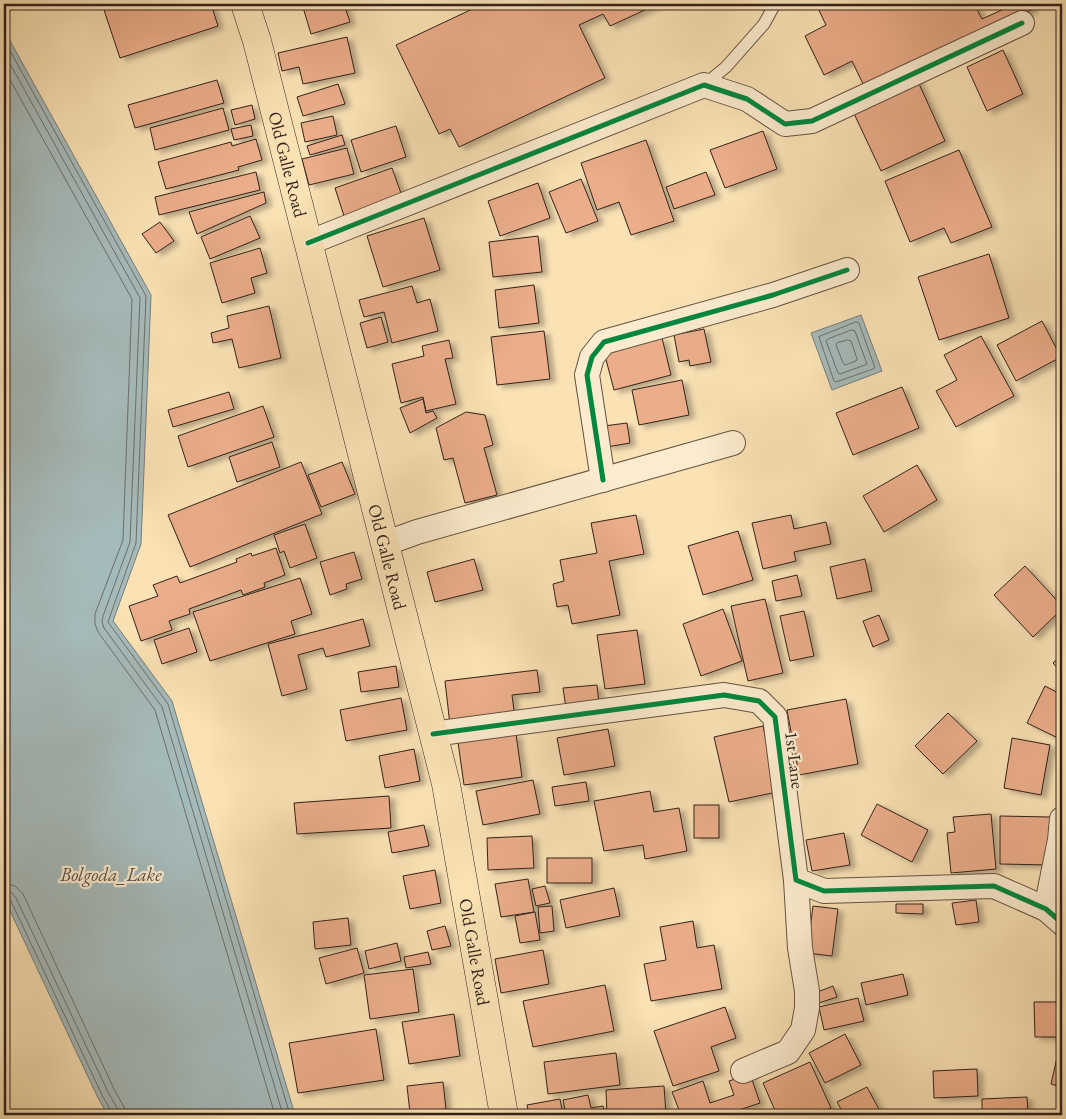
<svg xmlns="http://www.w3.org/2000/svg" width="1066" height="1119" font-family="'EB Garamond',serif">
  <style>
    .water { fill: #a5baba; stroke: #777d7a }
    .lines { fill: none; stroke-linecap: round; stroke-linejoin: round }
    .shore { stroke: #6c6e6a; stroke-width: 1 }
    .building { fill: #ebad8a; stroke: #32221b; filter: url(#shadow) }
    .service-casing { stroke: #645242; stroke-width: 13 }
    .minor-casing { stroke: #645242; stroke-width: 26 }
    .trunk-casing { stroke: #32221b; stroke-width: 29 }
    .service { stroke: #fceccf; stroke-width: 11 }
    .minor { stroke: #fceccf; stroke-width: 24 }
    .trunk { stroke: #fae2b5; stroke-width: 28 }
    .cycleway-casing { stroke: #fceccf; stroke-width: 8 }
    .cycleway { stroke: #00873e; stroke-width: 5 }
    .labels { text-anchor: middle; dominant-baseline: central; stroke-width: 4.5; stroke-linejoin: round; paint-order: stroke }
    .street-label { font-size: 18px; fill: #32221b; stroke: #fceccf }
    .water-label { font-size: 19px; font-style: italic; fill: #54504b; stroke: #fceccf }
  </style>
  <defs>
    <filter id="shadow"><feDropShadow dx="5.5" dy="3" stdDeviation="2.5" flood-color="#0004"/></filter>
  </defs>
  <rect width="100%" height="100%" fill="#fae2b5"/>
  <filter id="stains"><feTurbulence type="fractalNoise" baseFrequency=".004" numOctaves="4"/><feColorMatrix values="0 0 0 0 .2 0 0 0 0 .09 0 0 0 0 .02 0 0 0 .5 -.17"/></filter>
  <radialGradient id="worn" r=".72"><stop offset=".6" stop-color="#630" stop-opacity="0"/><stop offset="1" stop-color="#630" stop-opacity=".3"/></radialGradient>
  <!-- water -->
  <g class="water">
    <path d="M4 30 151 295 141 544 113 621 172 701 295 1115H108L98 1098 4 898Z"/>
    <path d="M861 315 882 371 832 390 811 333Z"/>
  </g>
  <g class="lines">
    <!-- shore -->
    <g class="shore">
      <path d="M4 40 146 296 136 543 108 622 168 704 290 1115"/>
      <path d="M4 53 140 298 130 542 103 616 102 622 104 628 162 707 283 1115"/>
      <path d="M4 69 132 299 123 540 95 614V624L98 632 155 710 275 1115"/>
      <path d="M856 322 859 323 875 368 873 369 836 382 834 381 819 337Z"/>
      <path d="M852 330 855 331 867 364 865 365 840 374 838 373 826 341 828 339Z"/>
      <path d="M848 340 851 341 857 359 856 361 845 365 843 363 836 345 837 343Z"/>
      <path d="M4 883 15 886 23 894 114 1089 124 1107 125 1115"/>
      <path d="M4 891 11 892 16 898 108 1092 117 1108 118 1115"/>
      <path d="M4 897 8 898 11 901 102 1095 111 1111 112 1115"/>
    </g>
  </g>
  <!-- building -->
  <g class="building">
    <path d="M102 4H211L218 26 120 58Z"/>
    <path d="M302 4H344L350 22 311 34Z"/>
    <path d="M483 4H658L610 26 603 14 579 25 605 78 459 147 450 129 439 134 396 45Z"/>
    <path d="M816 4H974L982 19 1015 4H1031L1033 9 866 90 852 61 824 75 805 36 826 25Z"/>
    <path d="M347 37 355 73 303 84 299 67 282 71 278 53Z"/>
    <path d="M1003 50 1023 94 987 111 967 67Z"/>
    <path d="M915 75 945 141 881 171 850 105Z"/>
    <path d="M217 80 224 103 135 128 128 105Z"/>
    <path d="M338 84 345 104 303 116 297 97Z"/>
    <path d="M252 105 255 119 235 125 231 110Z"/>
    <path d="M223 108 229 130 155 150 150 128Z"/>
    <path d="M333 116 337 135 305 142 301 123Z"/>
    <path d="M251 125 253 136 234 140 231 129Z"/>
    <path d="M396 126 406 157 361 172 351 140Z"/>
    <path d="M763 131 777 169 725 188 710 150Z"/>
    <path d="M342 135 345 145 310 155 307 146Z"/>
    <path d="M256 139 262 160 238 167 239 170 166 189 158 162 231 142 232 146Z"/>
    <path d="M646 140 674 221 631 235 619 202 597 210 581 163Z"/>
    <path d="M347 148 354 174 309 185 302 159Z"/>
    <path d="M959 150 992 227 951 243 944 228 910 242 885 181Z"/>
    <path d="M392 168 402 196 344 216 335 188Z"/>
    <path d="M256 172 260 190 159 215 155 197Z"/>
    <path d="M706 172 715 195 674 209 666 187Z"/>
    <path d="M581 179 598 221 566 233 549 192Z"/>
    <path d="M538 183 550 218 500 236 488 201Z"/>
    <path d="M264 192 266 203 197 234 189 212Z"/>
    <path d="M250 216 260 238 210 259 201 237Z"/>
    <path d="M424 218 440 270 383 287 367 236Z"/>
    <path d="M160 222 174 241 156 253 142 234Z"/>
    <path d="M538 236 542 272 493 277 489 242Z"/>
    <path d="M260 248 267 273 251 278 255 293 222 303 210 263Z"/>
    <path d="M989 254 1009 318 939 340 918 277Z"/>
    <path d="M534 285 539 323 499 328 495 290Z"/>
    <path d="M412 286 417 303 430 299 438 331 392 343 384 312 364 317 359 300Z"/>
    <path d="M269 306 281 358 239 368 232 339 213 343 211 333 229 328 227 316Z"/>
    <path d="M381 317 388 342 367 348 360 323Z"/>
    <path d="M1042 321 1061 357 1016 381 997 345Z"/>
    <path d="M704 329 711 362 690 366 689 360 679 362 674 335Z"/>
    <path d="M544 331 550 379 497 385 491 337Z"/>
    <path d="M981 336 1014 396 956 427 936 391 957 380 944 355Z"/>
    <path d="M662 338 671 375 614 390 604 352Z"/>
    <path d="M449 340 453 358 445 359 456 404 426 411 423 397 401 403 392 364 424 356 422 346Z"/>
    <path d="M682 380 689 415 639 425 632 390Z"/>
    <path d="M902 387 919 428 853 455 836 413Z"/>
    <path d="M229 392 234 409 173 427 168 410Z"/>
    <path d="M423 399 426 413 433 411 437 418 410 433 400 408Z"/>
    <path d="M263 406 274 437 188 467 178 436Z"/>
    <path d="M466 412 485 415 493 445 484 448 497 495 465 503 453 458 444 460 436 428Z"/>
    <path d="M627 423 630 443 607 447 604 426Z"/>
    <path d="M272 442 280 467 237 482 229 457Z"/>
    <path d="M301 462 322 514 190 567 168 515Z"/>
    <path d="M342 462 355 494 321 507 308 475Z"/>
    <path d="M917 465 937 500 884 532 863 496Z"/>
    <path d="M636 515 644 554 609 561 620 615 572 624 568 605 557 607 553 584 564 581 560 560 597 553 591 523Z"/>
    <path d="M791 515 794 529 826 522 831 544 794 552 796 561 763 569 752 523Z"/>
    <path d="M305 524 317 558 290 568 284 551 280 553 274 535Z"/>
    <path d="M738 531 753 580 703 595 688 546Z"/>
    <path d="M276 548 285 575 264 583 265 587 243 595 241 590 189 609 190 614 169 621 172 630 141 641 129 606 158 596 153 585 177 576 180 583 237 562 236 559 251 553 252 556Z"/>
    <path d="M354 552 362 579 346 584 347 589 330 595 320 562Z"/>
    <path d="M474 559 483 590 435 602 427 572Z"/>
    <path d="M865 559 872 591 837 599 830 567Z"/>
    <path d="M1025 566 1062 606V609L1033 637 994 595Z"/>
    <path d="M797 575 802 596 776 601 772 581Z"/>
    <path d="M300 578 312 614 291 621 295 634 210 661 193 612Z"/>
    <path d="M765 599 783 673 748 681 731 606Z"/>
    <path d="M723 609 742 661 701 676 683 624Z"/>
    <path d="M804 611 814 656 790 661 780 616Z"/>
    <path d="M879 615 889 640 873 647 863 621Z"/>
    <path d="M363 619 370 646 326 657 323 648 298 655 307 689 282 696 268 644Z"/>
    <path d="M189 628 197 652 162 664 154 640Z"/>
    <path d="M637 630 645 684 605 689 597 635Z"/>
    <path d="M1062 654V673L1053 663Z"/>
    <path d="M396 666 399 687 361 692 358 672Z"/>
    <path d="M537 670 540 692 512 695 515 718 450 725 445 681Z"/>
    <path d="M597 685 599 704 566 708 563 688Z"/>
    <path d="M1045 686 1062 695V740L1027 723Z"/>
    <path d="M401 698 407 730 346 741 340 710Z"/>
    <path d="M846 699 858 764 799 775 787 710Z"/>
    <path d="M948 713 977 741 943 774 915 746Z"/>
    <path d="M763 726 777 792 729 802 714 737Z"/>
    <path d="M608 729 615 766 564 775 557 738Z"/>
    <path d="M516 734 522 777 464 785 458 742Z"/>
    <path d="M1012 738 1050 745 1041 795 1004 788Z"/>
    <path d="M414 749 420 781 385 788 379 756Z"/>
    <path d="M533 780 540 814 483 825 476 791Z"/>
    <path d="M586 782 589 801 555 806 552 787Z"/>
    <path d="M650 791 654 812 679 808 687 851 645 859 643 845 604 851 594 801Z"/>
    <path d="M389 796 391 828 297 834 294 803Z"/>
    <path d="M877 804 928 830 912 862 861 835Z"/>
    <rect x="694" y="805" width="25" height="33"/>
    <path d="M991 814 996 869 951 873 947 833 955 832 953 817Z"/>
    <path d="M1000 816 1050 817V865L1000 864Z"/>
    <path d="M424 825 429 846 392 853 388 832Z"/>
    <path d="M844 833 850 865 812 871 806 840Z"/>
    <path d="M532 836 534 868 488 870 487 838Z"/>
    <rect x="547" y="858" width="45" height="25"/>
    <path d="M435 870 441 903 410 909 403 876Z"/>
    <path d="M528 879 534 912 501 917 495 884Z"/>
    <path d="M545 886 550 903 536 906 532 889Z"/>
    <path d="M614 888 620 916 566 928 560 900Z"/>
    <path d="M976 900 979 922 956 925 952 903Z"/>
    <path d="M896 904H923V914L896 913Z"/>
    <path d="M552 906 554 931 540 933 538 907Z"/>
    <path d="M813 906 838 909 832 956 807 953Z"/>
    <path d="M535 912 540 940 520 943 515 916Z"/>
    <path d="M348 918 351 945 315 949 313 922Z"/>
    <path d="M693 921 697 948 714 945 722 989 651 1001 644 964 666 960 660 927Z"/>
    <path d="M445 926 451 946 432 950 427 931Z"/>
    <path d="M397 943 401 961 369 969 365 951Z"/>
    <path d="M357 948 364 973 326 984 319 958Z"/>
    <path d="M543 950 549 984 501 993 495 959Z"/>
    <path d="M428 952 431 964 406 968 404 957Z"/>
    <path d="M413 969 419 1012 370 1019 364 975Z"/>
    <path d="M903 974 908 995 866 1005 861 983Z"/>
    <path d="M605 985 614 1031 533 1047 523 1001Z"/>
    <path d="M833 986 837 997 819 1003 815 993Z"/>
    <path d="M858 998 864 1021 824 1030 819 1007Z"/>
    <path d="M1034 1002H1058V1037H1035Z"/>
    <rect x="1060" y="1002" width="2" height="36"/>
    <path d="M725 1007 736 1038 711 1047 719 1071 673 1086 654 1031Z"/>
    <path d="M454 1014 460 1056 409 1064 402 1022Z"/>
    <path d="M376 1029 384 1080 298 1093 289 1043Z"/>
    <path d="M845 1034 861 1065 825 1083 809 1053Z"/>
    <path d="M1060 1044H1062V1087L1051 1084Z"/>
    <path d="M616 1053 620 1085 548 1094 544 1062Z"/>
    <path d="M810 1062 831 1108 815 1115H777L763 1083Z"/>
    <path d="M977 1069 978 1096 934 1098 933 1071Z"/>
    <path d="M750 1074 760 1103 724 1115H681L672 1092 703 1081 710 1103 734 1095 729 1081Z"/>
    <path d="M443 1082 446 1109 410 1113 407 1086Z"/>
    <path d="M664 1086 666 1115H607L606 1090Z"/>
    <path d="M867 1087 882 1115H844L837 1102Z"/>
    <path d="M588 1095 591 1108 603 1106 605 1115H566L563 1100Z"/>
    <path d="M1027 1097 1028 1115H982V1099Z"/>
    <path d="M560 1099 563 1115H529L527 1105Z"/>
  </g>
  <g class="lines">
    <!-- service casing -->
    <g class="service-casing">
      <path id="service" d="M704 85 726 67 764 24 775 4"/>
    </g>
    <!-- minor casing -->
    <g class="minor-casing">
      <g id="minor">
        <path d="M308 243 704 85 747 99 785 124 812 121 1022 23"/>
        <path d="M603 480 587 375 592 357 604 342 773 295 847 270"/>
        <path d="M384 544 417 532 733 443"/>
        <path d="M433 734 724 695 759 701 775 717 796 880 824 891 994 886 1046 909 1062 923"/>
        <path d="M1046 909 1060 840 1062 819"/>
        <path d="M743 1071 788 1052 803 1030 807 1008V991L800 948 796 880"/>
      </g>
    </g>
    <!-- trunk casing -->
    <g class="trunk-casing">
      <g id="trunk">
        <path id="s1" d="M245 4 257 41 446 784 504 1115"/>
      </g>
    </g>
    <!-- service -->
    <use href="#service" class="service"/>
    <!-- minor -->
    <use href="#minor" class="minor"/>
    <!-- trunk -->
    <use href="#trunk" class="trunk"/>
    <!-- cycleway casing -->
    <g class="cycleway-casing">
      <g id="cycleway">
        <path d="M308 243 704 85 747 99 785 124 812 121 1022 23"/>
        <path d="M603 480 587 375 592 357 604 342 773 295 847 270"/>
        <path d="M433 734 724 695 759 701 775 717 796 880 824 891 994 886 1046 909 1062 923"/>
      </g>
    </g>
    <!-- cycleway -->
    <use href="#cycleway" class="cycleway"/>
  </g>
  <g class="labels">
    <!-- street labels -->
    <g class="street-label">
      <text stroke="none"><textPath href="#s1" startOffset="166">Old Galle Road</textPath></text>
      <text stroke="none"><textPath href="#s1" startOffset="571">Old Galle Road</textPath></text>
      <text transform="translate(795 760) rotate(83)">1st Lane</text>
      <text stroke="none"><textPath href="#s1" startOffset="976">Old Galle Road</textPath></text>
    </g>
    <!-- water labels -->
    <g class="water-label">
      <text x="111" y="874">Bolgoda_Lake</text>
    </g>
  </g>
  <!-- margin -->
  <rect width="1066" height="1119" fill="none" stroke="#fae2b5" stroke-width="20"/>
  <rect x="5" y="5" width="1056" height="1109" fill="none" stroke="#32221b" stroke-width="2.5"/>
  <rect x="10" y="10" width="1046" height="1099" fill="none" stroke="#32221b"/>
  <rect width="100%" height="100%" filter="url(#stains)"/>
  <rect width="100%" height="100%" fill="url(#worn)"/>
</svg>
